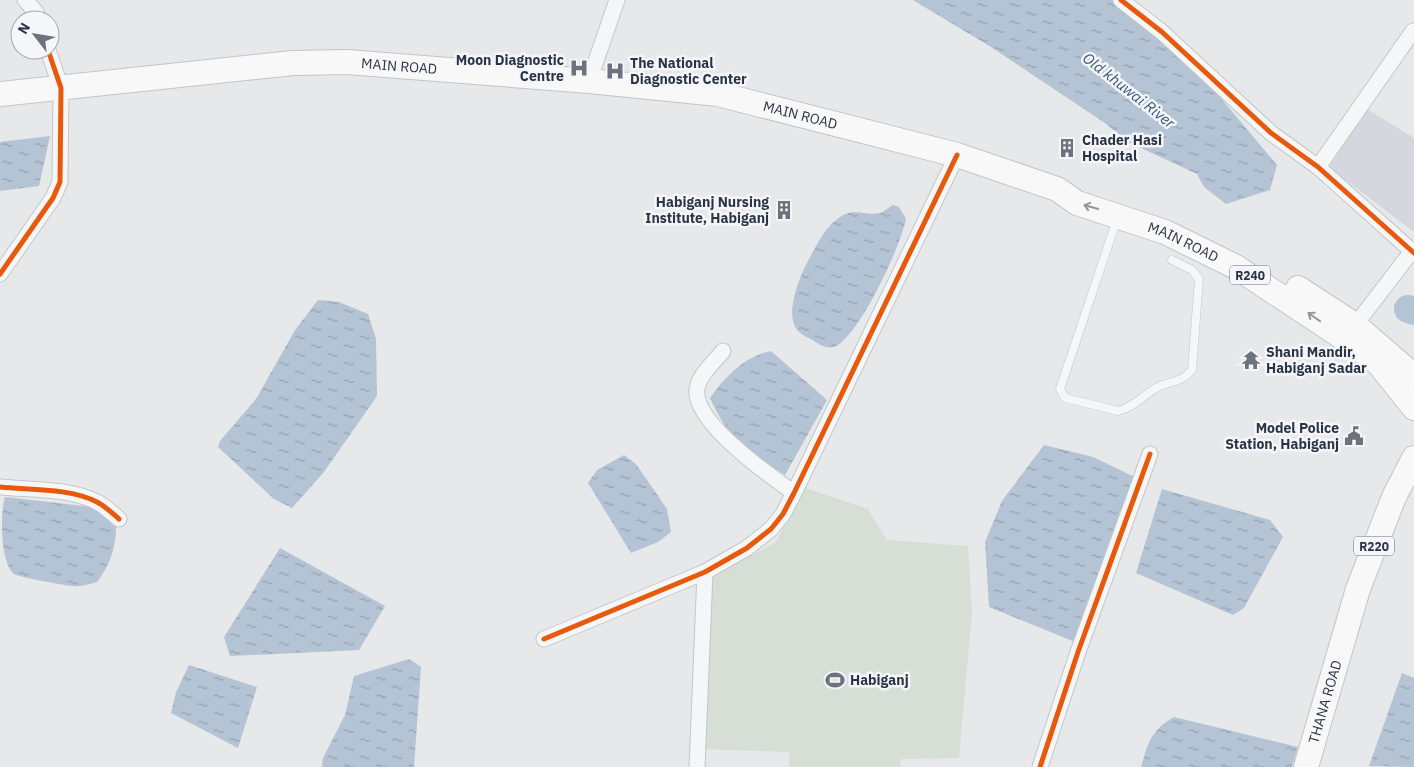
<svg xmlns="http://www.w3.org/2000/svg" width="1414" height="767" font-family="'IBM Plex Sans',sans-serif">
  <style>
    .built { fill: #d4d7dd }
    .park { fill: #d6ded6 }
    .water { fill: url(#water-ripples) }
    .lines { fill: none; stroke-linecap: round; stroke-linejoin: round }
    .river { stroke: #b4c4d5; stroke-width: 28 }
    .service-casing { stroke: #c4c6c8; stroke-width: 9 }
    .minor-casing { stroke: #c4c6c8; stroke-width: 17 }
    .primary-casing { stroke: #c2c5c8; stroke-width: 26 }
    .service { stroke: #f5f6f7; stroke-width: 8 }
    .minor { stroke: #f5f6f7; stroke-width: 15 }
    .primary { stroke: #f8f8f8; stroke-width: 24 }
    .cycleway-casing { stroke: #f4f6f9; stroke-width: 8 }
    .cycleway { stroke: #e8590c; stroke-width: 5 }
    .oneway { stroke: #92969e }
    .labels { text-anchor: middle; dominant-baseline: central; stroke-width: 5; stroke-linejoin: round; paint-order: stroke }
    .shield { fill: #f4f6f9; stroke: #676e7b; stroke-width: 1 }
    .shield-label { font-size: 12px; font-weight: bold; fill: #2b3445 }
    .poi-label { font-size: 14px; font-weight: bold; fill: #2b3445; stroke: #f4f6f9; text-anchor: start }
    .street-label { font-size: 14px; fill: #2b3445; stroke: #f4f6f9 }
    .water-label { font-size: 15px; font-style: italic; fill: #34527a; stroke: #f4f6f9 }
  </style>
  <defs>
    <pattern id="water-ripples" width="26" height="14" patternUnits="userSpaceOnUse" patternTransform="scale(1.25)"><rect width="26" height="14" fill="#b4c4d5"/><path d="M2 4q2-2 4 0t4 0M15 11q2-2 4 0t4 0" fill="none" stroke="#93a0af"/></pattern>
  </defs>
  <rect width="100%" height="100%" fill="#e6e8ea"/>
  <!-- built -->
  <path class="built" d="M1367 109 1414 138V232L1329 167Z"/>
  <!-- park -->
  <path class="park" d="M805 488 868 509 887 540 968 546 972 612 959 758 901 759 900 767H789V752L703 749 704 578 775 543Z"/>
  <!-- water -->
  <g class="water">
    <path d="M913 0H1113L1203 77 1277 165 1270 190 1226 204 1204 187 1197 174 1128 142 1105 123 991 47Z"/>
    <path d="M50 136 39 186 0 191V142Z"/>
    <path d="M893 205 899 207 906 219C900 248 862 329 838 345 830 350 821 346 814 341 809 338 802 335 798 331 784 316 799 278 807 263 816 246 824 228 840 217 853 207 866 216 880 213 885 211 889 207 893 205Z"/>
    <path d="M318 300 339 302 368 314 376 339 377 396 324 472 292 508 274 499 218 447 220 441 256 399 295 330Z"/>
    <path d="M771 351 827 400 785 475C746 450 730 442 710 398 725 377 745 356 771 351Z"/>
    <path d="M1044 445 1093 457 1143 481 1085 646 989 607 985 542 1002 501Z"/>
    <path d="M624 455 636 464 667 509 671 532 658 542 631 553 588 483 597 470Z"/>
    <path d="M1162 489 1270 520 1283 537 1244 608 1233 615 1136 573Z"/>
    <path d="M5 497 101 508 116 519C117 544 112 562 97 582 90 584 81 587 74 586 66 586 19 577 14 574 0 562 0 513 5 497Z"/>
    <path d="M280 548 385 606 359 650 230 656 224 637Z"/>
    <path d="M409 659 421 667 414 767H322L323 758 345 715 354 676Z"/>
    <path d="M189 665 257 687 238 748 171 713 176 692Z"/>
    <path d="M1402 673 1414 678V767L1369 766Z"/>
    <path d="M1174 717 1298 747 1292 767H1141C1148 743 1151 730 1174 717Z"/>
  </g>
  <g class="lines">
    <!-- river -->
    <path class="river" d="M1408 309 1414 311"/>
    <!-- service casing -->
    <g class="service-casing">
      <path id="service" d="M1117 219 1060 389 1065 398 1118 411C1135 407 1145 393 1160 386 1173 381 1183 381 1192 370L1199 279 1192 270 1172 260"/>
    </g>
    <!-- minor casing -->
    <g class="minor-casing">
      <g id="minor">
        <path d="M25 0 36 12 38 20"/>
        <path d="M1121 0 1162 32 1271 133 1318 167 1414 253"/>
        <path d="M589 81 617 0"/>
        <path d="M1318 167 1413 31"/>
        <path d="M0 274 53 198 60 182 61 88 48 50"/>
        <path d="M1350 332 1412 251"/>
        <path d="M723 351C714 362 699 375 697 389 692 421 770 476 794 493"/>
        <path d="M0 487C30 490 70 488 97 502 105 506 112 513 119 519"/>
        <path d="M544 639 705 572 747 548 771 529 783 514 794 493 957 155"/>
        <path d="M697 767 705 572"/>
        <path d="M1040 767 1078 652 1150 454"/>
      </g>
    </g>
    <!-- primary casing -->
    <g class="primary-casing">
      <g id="primary">
        <path id="s1" d="M0 94 293 63 347 62 589 81 718 94 957 155 1057 189 1077 203 1165 232 1236 267 1345 339 1378 363 1414 408"/>
        <path d="M1298 288 1355 325 1414 376"/>
        <path id="s2" d="M1306 767 1358 589 1394 497 1414 458"/>
      </g>
    </g>
    <!-- service -->
    <use href="#service" class="service"/>
    <!-- minor -->
    <use href="#minor" class="minor"/>
    <!-- primary -->
    <use href="#primary" class="primary"/>
    <!-- cycleway casing -->
    <g class="cycleway-casing">
      <g id="cycleway">
        <path d="M1121 0 1162 32 1271 133 1318 167 1414 253"/>
        <path d="M0 274 53 198 60 182 61 88 48 50"/>
        <path d="M0 487C30 490 70 488 97 502 105 506 112 513 119 519"/>
        <path d="M544 639 705 572 747 548 771 529 783 514 794 493 957 155"/>
        <path d="M1040 767 1078 652 1150 454"/>
      </g>
    </g>
    <!-- cycleway -->
    <use href="#cycleway" class="cycleway"/>
  </g>
  <!-- one-way arrows -->
  <defs><path id="oneway-shaft" d="M-6 0H5M1.5-3L5.5 0L1.5 3" fill="none" stroke-width="1.6" stroke-linecap="round" stroke-linejoin="round" transform="scale(1.25)"/></defs>
  <g class="oneway">
    <use href="#oneway-shaft" transform="translate(1091 207) rotate(-164)"/>
    <use href="#oneway-shaft" transform="translate(1314 317) rotate(-145)"/>
  </g>
  <!-- icons -->
  <defs>
    <g id="hospital-bare" transform="scale(1.5)"><path d="M-5-5h3v3.5h4V-5h3V5h-3V1.5h-4V5h-3Z" fill="#6c737f" stroke="#f4f6f9" stroke-width="2.5" paint-order="stroke"/></g>
    <g id="building-bare" transform="scale(1.5)"><path d="M-4-6H4V6H1V3H-1V6H-4ZM-2.5-4.3h1.7v1.8h-1.7ZM.8-4.3h1.7v1.8H.8ZM-2.5-1h1.7V.8h-1.7ZM.8-1h1.7V.8H.8Z" fill="#6c737f" stroke="#f4f6f9" stroke-width="2.5" paint-order="stroke"/></g>
    <g id="temple-bare" transform="scale(1.5)"><path d="M0-6L5-2H3V0L6.5 2.5H4V6H1.5V3h-3V6H-4V2.5H-6.5L-3 0V-2H-5Z" fill="#6c737f" stroke="#f4f6f9" stroke-width="2.5" paint-order="stroke"/></g>
    <g id="civic-bare" transform="scale(1.5)"><path d="M-.6-6.5H3V-4.5H.6V-3L4-1V1h2V6H-6V1h2V-1L-.6-3ZM-1.2 2.5V6h2.4V2.5Z" fill="#6c737f" stroke="#f4f6f9" stroke-width="2.5" paint-order="stroke"/></g>
    <g id="stadium-bare" transform="scale(1.5)"><path d="M0-5a6.5 5 0 1 0 0 10a6.5 5 0 1 0 0-10ZM-3.5-1.8h7v3.6h-7Z" fill="#6c737f" stroke="#f4f6f9" stroke-width="2.5" paint-order="stroke"/></g>
  </defs>
  <g fill-rule="evenodd">
    <use href="#hospital-bare" x="579" y="68"/>
    <use href="#hospital-bare" x="615" y="71"/>
    <use href="#building-bare" x="1067" y="148"/>
    <use href="#building-bare" x="784" y="210"/>
    <use href="#temple-bare" x="1251" y="360"/>
    <use href="#civic-bare" x="1354" y="436"/>
    <use href="#stadium-bare" x="835" y="680"/>
  </g>
  <g class="labels">
    <!-- shield labels -->
    <g class="shield">
      <rect x="1230" y="265.5" width="40" height="19" rx="4"/>
      <rect x="1354" y="536.5" width="40" height="19" rx="4"/>
    </g>
    <g class="shield-label">
      <text x="1250" y="275">R240</text>
      <text x="1374" y="546">R220</text>
    </g>
    <!-- poi labels -->
    <g class="poi-label">
      <text x="564" y="60" text-anchor="end">Moon Diagnostic<tspan x="564" dy="16">Centre</tspan></text>
      <text x="630" y="63">The National<tspan x="630" dy="16">Diagnostic Center</tspan></text>
      <text x="1082" y="140">Chader Hasi<tspan x="1082" dy="16">Hospital</tspan></text>
      <text x="769" y="202" text-anchor="end">Habiganj Nursing<tspan x="769" dy="16">Institute, Habiganj</tspan></text>
      <text x="1266" y="352">Shani Mandir,<tspan x="1266" dy="16">Habiganj Sadar</tspan></text>
      <text x="1339" y="428" text-anchor="end">Model Police<tspan x="1339" dy="16">Station, Habiganj</tspan></text>
      <text x="850" y="680">Habiganj</text>
    </g>
    <!-- street labels -->
    <g class="street-label">
      <text stroke="none"><textPath href="#s1" startOffset="401">MAIN ROAD</textPath></text>
      <text stroke="none"><textPath href="#s1" startOffset="806">MAIN ROAD</textPath></text>
      <text stroke="none"><textPath href="#s1" startOffset="1211">MAIN ROAD</textPath></text>
      <text stroke="none"><textPath href="#s2" startOffset="68">THANA ROAD</textPath></text>
    </g>
    <!-- water labels -->
    <g class="water-label">
      <text transform="translate(1129 90) rotate(38)">Old khuwai River</text>
    </g>
  </g>
  <!-- north arrow -->
  <g transform="translate(35 35) rotate(301)"><circle r="24" fill="#f4f6f9" stroke="#a4a8b1"/>
  <path d="M0-4L9 19L0 12L-9 19Z" fill="#6c737f"/>
  <text y="-8" font-size="14" font-weight="bold" text-anchor="middle" fill="#2b3445">N</text>
  </g>
</svg>
